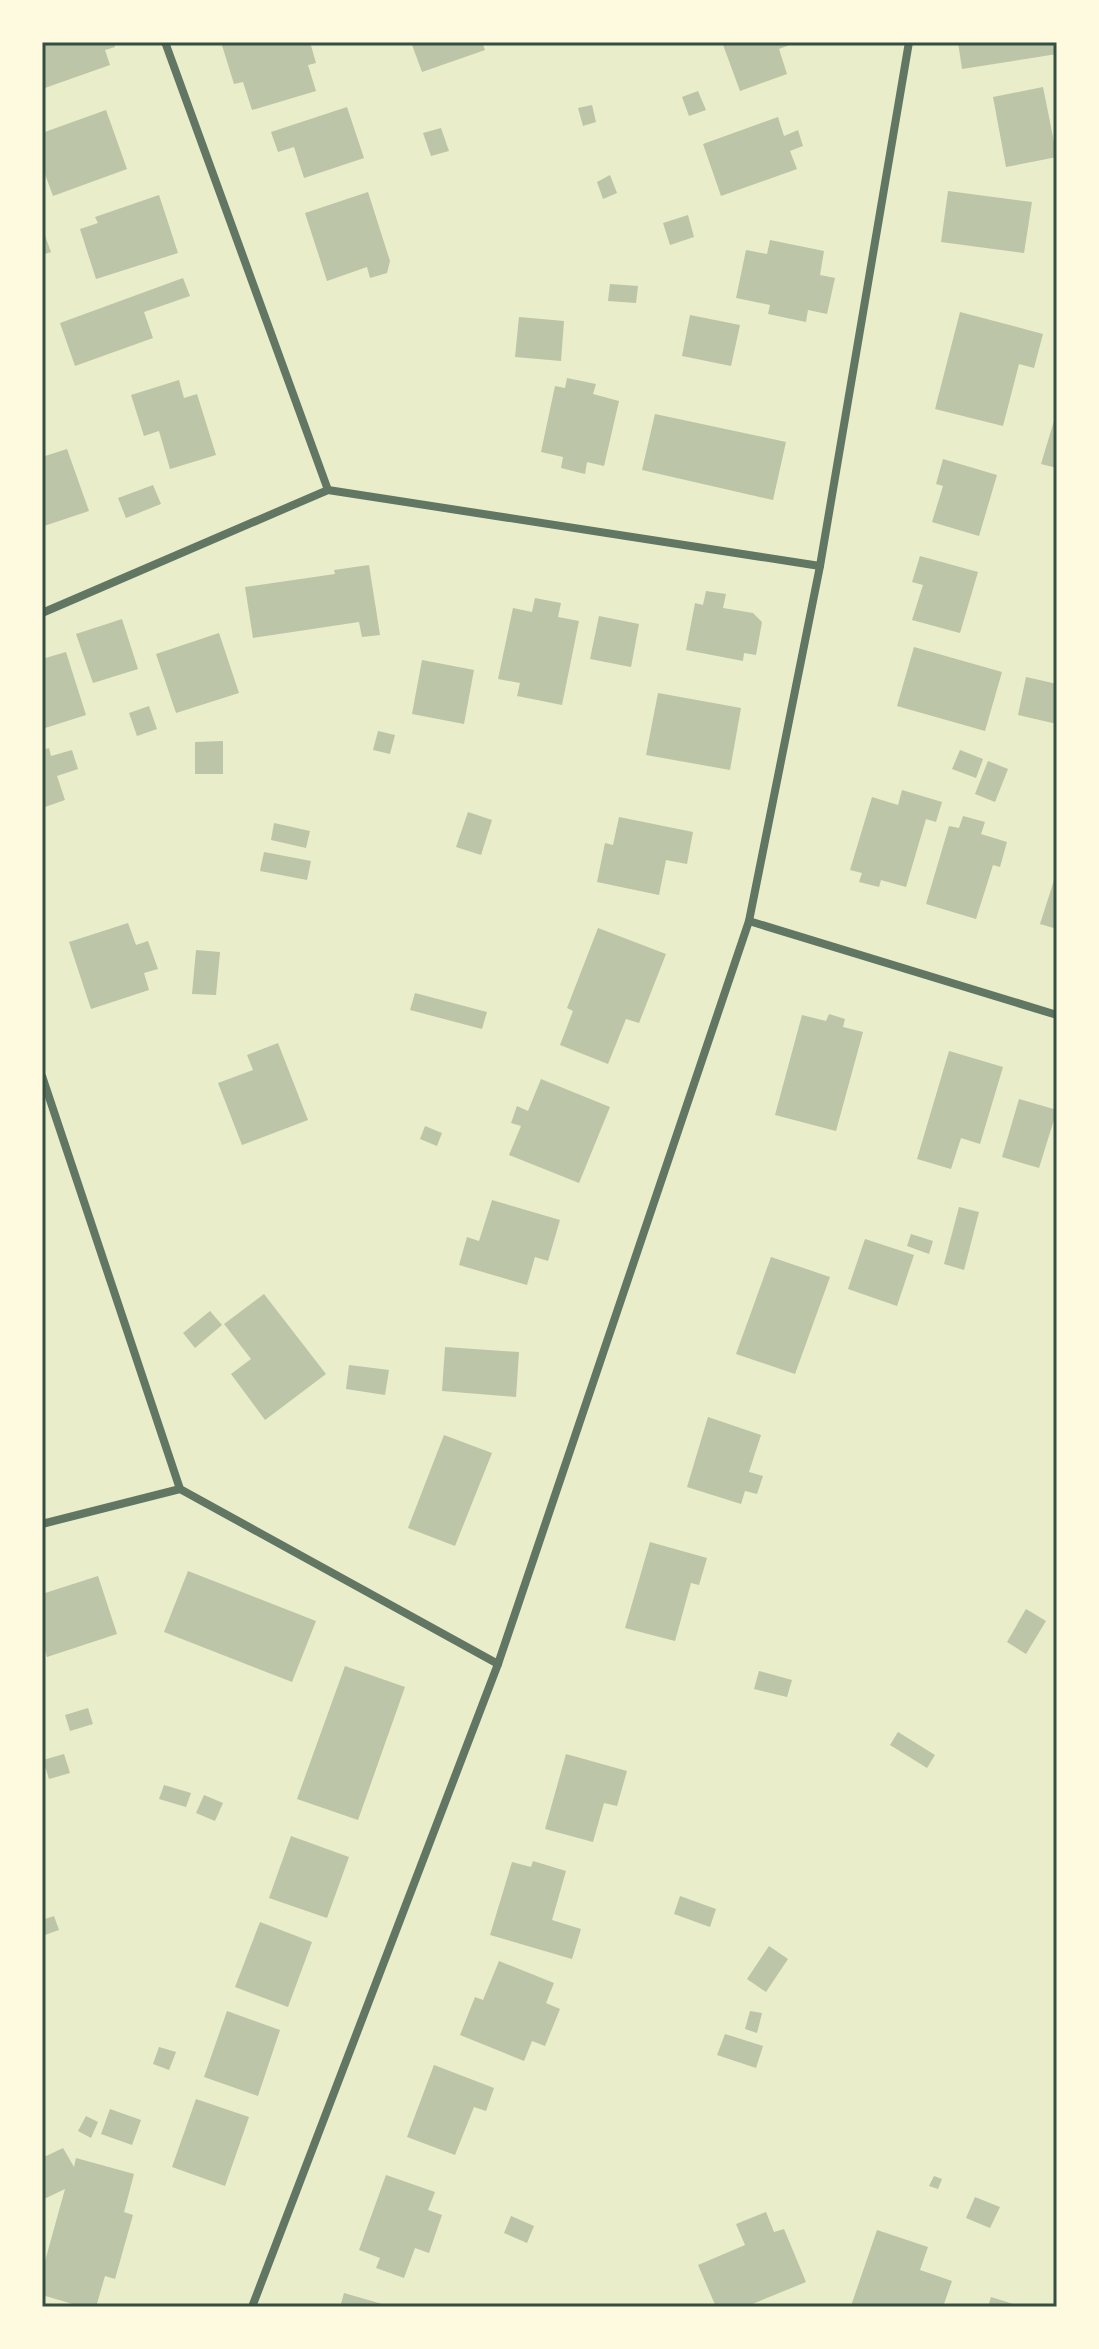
<svg xmlns="http://www.w3.org/2000/svg" width="1099" height="2349" font-family="'Public Sans',sans-serif">
  <style>
    .building { fill: #bcc5a7 }
    .lines { fill: none; stroke-linecap: round; stroke-linejoin: round }
    .minor { stroke: #617663; stroke-width: 8 }
    .neatline { fill: none; stroke: #344e41; stroke-width: 3 }
  </style>
  <rect width="100%" height="100%" fill="#e9edc9"/>
  <!-- building -->
  <g class="building">
    <path d="M42 42H114L115 47 105 50 110 65 42 89Z"/>
    <path d="M221 42H244V45L254 42H310L316 63 308 65 316 91 252 110 243 82 234 84Z"/>
    <path d="M411 42H482L485 50 422 72Z"/>
    <path d="M722 42H797L779 49 787 74 740 91Z"/>
    <path d="M958 42H1057V54L962 69Z"/>
    <path d="M1043 87 1057 157 1006 167 993 97Z"/>
    <path d="M698 91 706 110 689 116 682 97Z"/>
    <path d="M592 105 596 122 583 126 578 108Z"/>
    <path d="M347 107 364 158 304 178 294 147 278 152 271 132Z"/>
    <path d="M106 110 127 169 53 196 42 166V133Z"/>
    <path d="M778 117 784 136 798 130 803 146 790 151 797 169 721 196 703 144Z"/>
    <path d="M441 128 449 151 431 156 423 133Z"/>
    <path d="M610 175 617 193 603 199 597 182Z"/>
    <path d="M948 191 1032 202 1024 253 941 242Z"/>
    <path d="M368 192 390 261 387 273 370 278 367 267 327 281 305 213Z"/>
    <path d="M159 195 178 253 96 279 80 229 98 223 95 217Z"/>
    <path d="M688 215 694 237 670 245 663 223Z"/>
    <path d="M42 227 51 252 42 255Z"/>
    <path d="M770 240 824 251 820 275 835 278 827 314 808 310 806 322 768 314 770 305 736 298 746 250 767 254Z"/>
    <path d="M183 278 190 296 144 312 153 338 75 366 60 323Z"/>
    <path d="M610 284 638 286 636 303 608 301Z"/>
    <path d="M960 312 1043 334 1034 368 1019 364 1003 426 935 409Z"/>
    <path d="M690 315 740 325 731 366 682 356Z"/>
    <path d="M519 317 564 321 561 361 515 357Z"/>
    <path d="M567 378 596 384 593 394 619 401 604 466 587 462 585 474 561 468 563 457 541 452 555 386 565 388Z"/>
    <path d="M179 380 184 398 197 394 216 455 170 469 159 431 144 436 131 395Z"/>
    <path d="M655 414 786 442 773 500 642 470Z"/>
    <path d="M1056 414H1057V468L1041 464Z"/>
    <path d="M67 449 89 511 44 526 42 520V457Z"/>
    <path d="M943 459 997 475 979 536 932 522 943 486 936 484Z"/>
    <path d="M153 485 161 504 126 518 118 498Z"/>
    <path d="M920 556 978 572 960 633 912 620 923 585 912 582Z"/>
    <path d="M369 565 380 635 362 637 359 622 253 638 245 587 335 574 334 570Z"/>
    <path d="M706 591 726 594 723 608 753 613 762 622 756 655 744 653 743 661 686 650 695 603 703 605Z"/>
    <path d="M535 598 561 603 558 617 579 621 562 705 517 696 520 683 498 679 513 608 532 612Z"/>
    <path d="M599 616 639 624 631 667 590 659Z"/>
    <path d="M122 619 138 669 93 683 76 634Z"/>
    <path d="M219 633 239 693 176 713 156 654Z"/>
    <path d="M914 647 1002 672 985 731 897 706Z"/>
    <path d="M66 652 86 715 42 729V659Z"/>
    <path d="M422 660 474 670 464 724 412 714Z"/>
    <path d="M1026 677 1057 684V724L1018 715Z"/>
    <path d="M658 693 741 708 730 770 646 755Z"/>
    <path d="M149 706 157 729 137 736 129 713Z"/>
    <path d="M378 731 395 735 390 754 373 750Z"/>
    <path d="M223 741V774H195V742Z"/>
    <path d="M49 748 51 756 72 750 78 769 57 776 65 800 42 808V750Z"/>
    <path d="M960 750 983 759 976 778 952 769Z"/>
    <path d="M988 761 1008 769 995 802 975 794Z"/>
    <path d="M902 790 942 802 936 822 926 819 906 887 881 880 879 887 859 882 862 873 850 870 872 797 898 805Z"/>
    <path d="M468 812 492 820 481 855 456 847Z"/>
    <path d="M963 816 985 822 981 834 1007 842 1000 867 993 865 976 919 926 904 949 826 959 828Z"/>
    <path d="M619 817 693 832 687 864 666 860 659 895 597 882 605 843 613 845Z"/>
    <path d="M274 823 310 831 306 848 271 840Z"/>
    <path d="M264 852 311 861 307 880 260 871Z"/>
    <path d="M1057 871V929L1040 924Z"/>
    <path d="M128 923 136 945 148 941 158 969 144 973 149 990 91 1009 69 942Z"/>
    <path d="M598 928 666 954 639 1023 626 1019 608 1064 560 1045 573 1011 567 1008Z"/>
    <path d="M196 950 220 952 216 995 192 994Z"/>
    <path d="M415 993 487 1012 482 1029 410 1010Z"/>
    <path d="M829 1014 845 1019 843 1027 863 1032 836 1131 775 1115 802 1015 826 1021Z"/>
    <path d="M278 1043 308 1120 242 1145 218 1083 253 1070 247 1055Z"/>
    <path d="M949 1051 1003 1067 980 1144 961 1138 951 1169 917 1159Z"/>
    <path d="M541 1079 610 1107 579 1183 509 1155 521 1126 511 1123 517 1106 528 1111Z"/>
    <path d="M1019 1099 1057 1110 1039 1168 1002 1157Z"/>
    <path d="M425 1126 442 1133 437 1146 420 1139Z"/>
    <path d="M492 1200 560 1220 548 1261 535 1257 527 1285 459 1265 467 1237 479 1241Z"/>
    <path d="M959 1207 979 1212 964 1270 944 1264Z"/>
    <path d="M911 1234 933 1241 929 1254 907 1246Z"/>
    <path d="M865 1239 914 1255 897 1306 848 1289Z"/>
    <path d="M771 1257 830 1277 795 1374 736 1354Z"/>
    <path d="M264 1294 326 1374 265 1420 231 1374 251 1359 224 1324Z"/>
    <path d="M210 1311 222 1325 195 1348 183 1333Z"/>
    <path d="M445 1347 519 1352 516 1397 442 1391Z"/>
    <path d="M349 1365 389 1370 385 1395 346 1389Z"/>
    <path d="M708 1417 761 1435 749 1472 763 1476 757 1494 745 1491 741 1504 687 1487Z"/>
    <path d="M444 1435 492 1453 455 1546 408 1528Z"/>
    <path d="M650 1542 707 1558 699 1585 691 1583 675 1641 625 1628Z"/>
    <path d="M188 1571 316 1621 292 1682 164 1632Z"/>
    <path d="M98 1576 117 1634 47 1657 42 1640V1594Z"/>
    <path d="M1026 1609 1046 1621 1026 1654 1007 1642Z"/>
    <path d="M345 1666 405 1687 358 1820 297 1799Z"/>
    <path d="M759 1671 792 1680 787 1697 754 1689Z"/>
    <path d="M88 1708 93 1724 70 1731 65 1715Z"/>
    <path d="M898 1732 935 1755 927 1768 890 1745Z"/>
    <path d="M64 1754 70 1773 49 1779 43 1760Z"/>
    <path d="M566 1754 627 1771 617 1806 604 1803 593 1842 545 1829Z"/>
    <path d="M164 1785 191 1793 186 1807 159 1799Z"/>
    <path d="M204 1795 223 1803 215 1821 196 1813Z"/>
    <path d="M291 1836 349 1857 327 1918 269 1898Z"/>
    <path d="M533 1861 566 1871 552 1920 581 1929 572 1959 490 1935 512 1862 531 1867Z"/>
    <path d="M680 1896 716 1909 710 1927 674 1914Z"/>
    <path d="M54 1916 59 1930 42 1936V1920Z"/>
    <path d="M260 1922 312 1942 288 2007 235 1987Z"/>
    <path d="M769 1946 788 1959 766 1992 747 1979Z"/>
    <path d="M499 1961 554 1983 546 2003 560 2009 545 2046 532 2041 524 2061 460 2035 475 1997 483 2000Z"/>
    <path d="M227 2011 280 2030 258 2096 204 2077Z"/>
    <path d="M750 2011 762 2013 757 2033 745 2029Z"/>
    <path d="M725 2034 763 2046 756 2068 717 2055Z"/>
    <path d="M159 2047 176 2052 169 2070 153 2064Z"/>
    <path d="M434 2065 494 2088 486 2111 474 2107 455 2155 407 2137Z"/>
    <path d="M196 2099 249 2117 225 2186 172 2167Z"/>
    <path d="M110 2109 141 2120 132 2145 101 2134Z"/>
    <path d="M86 2116 98 2122 91 2138 78 2131Z"/>
    <path d="M63 2148 74 2167 76 2158 134 2174 124 2212 133 2215 115 2279 105 2276 96 2307H83L42 2295V2260L45 2261 65 2189 42 2200V2158Z"/>
    <path d="M386 2175 435 2192 428 2210 442 2215 429 2253 415 2248 404 2278 376 2268 380 2258 359 2250Z"/>
    <path d="M934 2176 942 2179 938 2189 929 2186Z"/>
    <path d="M975 2197 1000 2207 990 2228 966 2218Z"/>
    <path d="M766 2212 774 2232 784 2229 806 2282 745 2307H716L698 2265 745 2245 736 2224Z"/>
    <path d="M511 2216 534 2226 527 2243 504 2233Z"/>
    <path d="M877 2230 928 2247 920 2270 952 2281 943 2307 851 2306Z"/>
    <path d="M344 2293 389 2306V2307H340Z"/>
    <path d="M991 2297 1020 2306V2307H988Z"/>
  </g>
  <g class="lines">
    <!-- minor -->
    <g class="minor">
      <path d="M165 42 328 490"/>
      <path d="M42 613 328 490 820 566"/>
      <path d="M749 921 1057 1015"/>
      <path d="M42 1076 180 1489"/>
      <path d="M42 1524 180 1489 498 1664"/>
      <path d="M252 2307 498 1664 749 921 820 566 909 42"/>
    </g>
  </g>
  <!-- border -->
  <rect width="1099" height="2349" fill="none" stroke="#fefae0" stroke-width="88"/>
  <rect x="44" y="44" width="1011" height="2261" class="neatline"/>
</svg>
